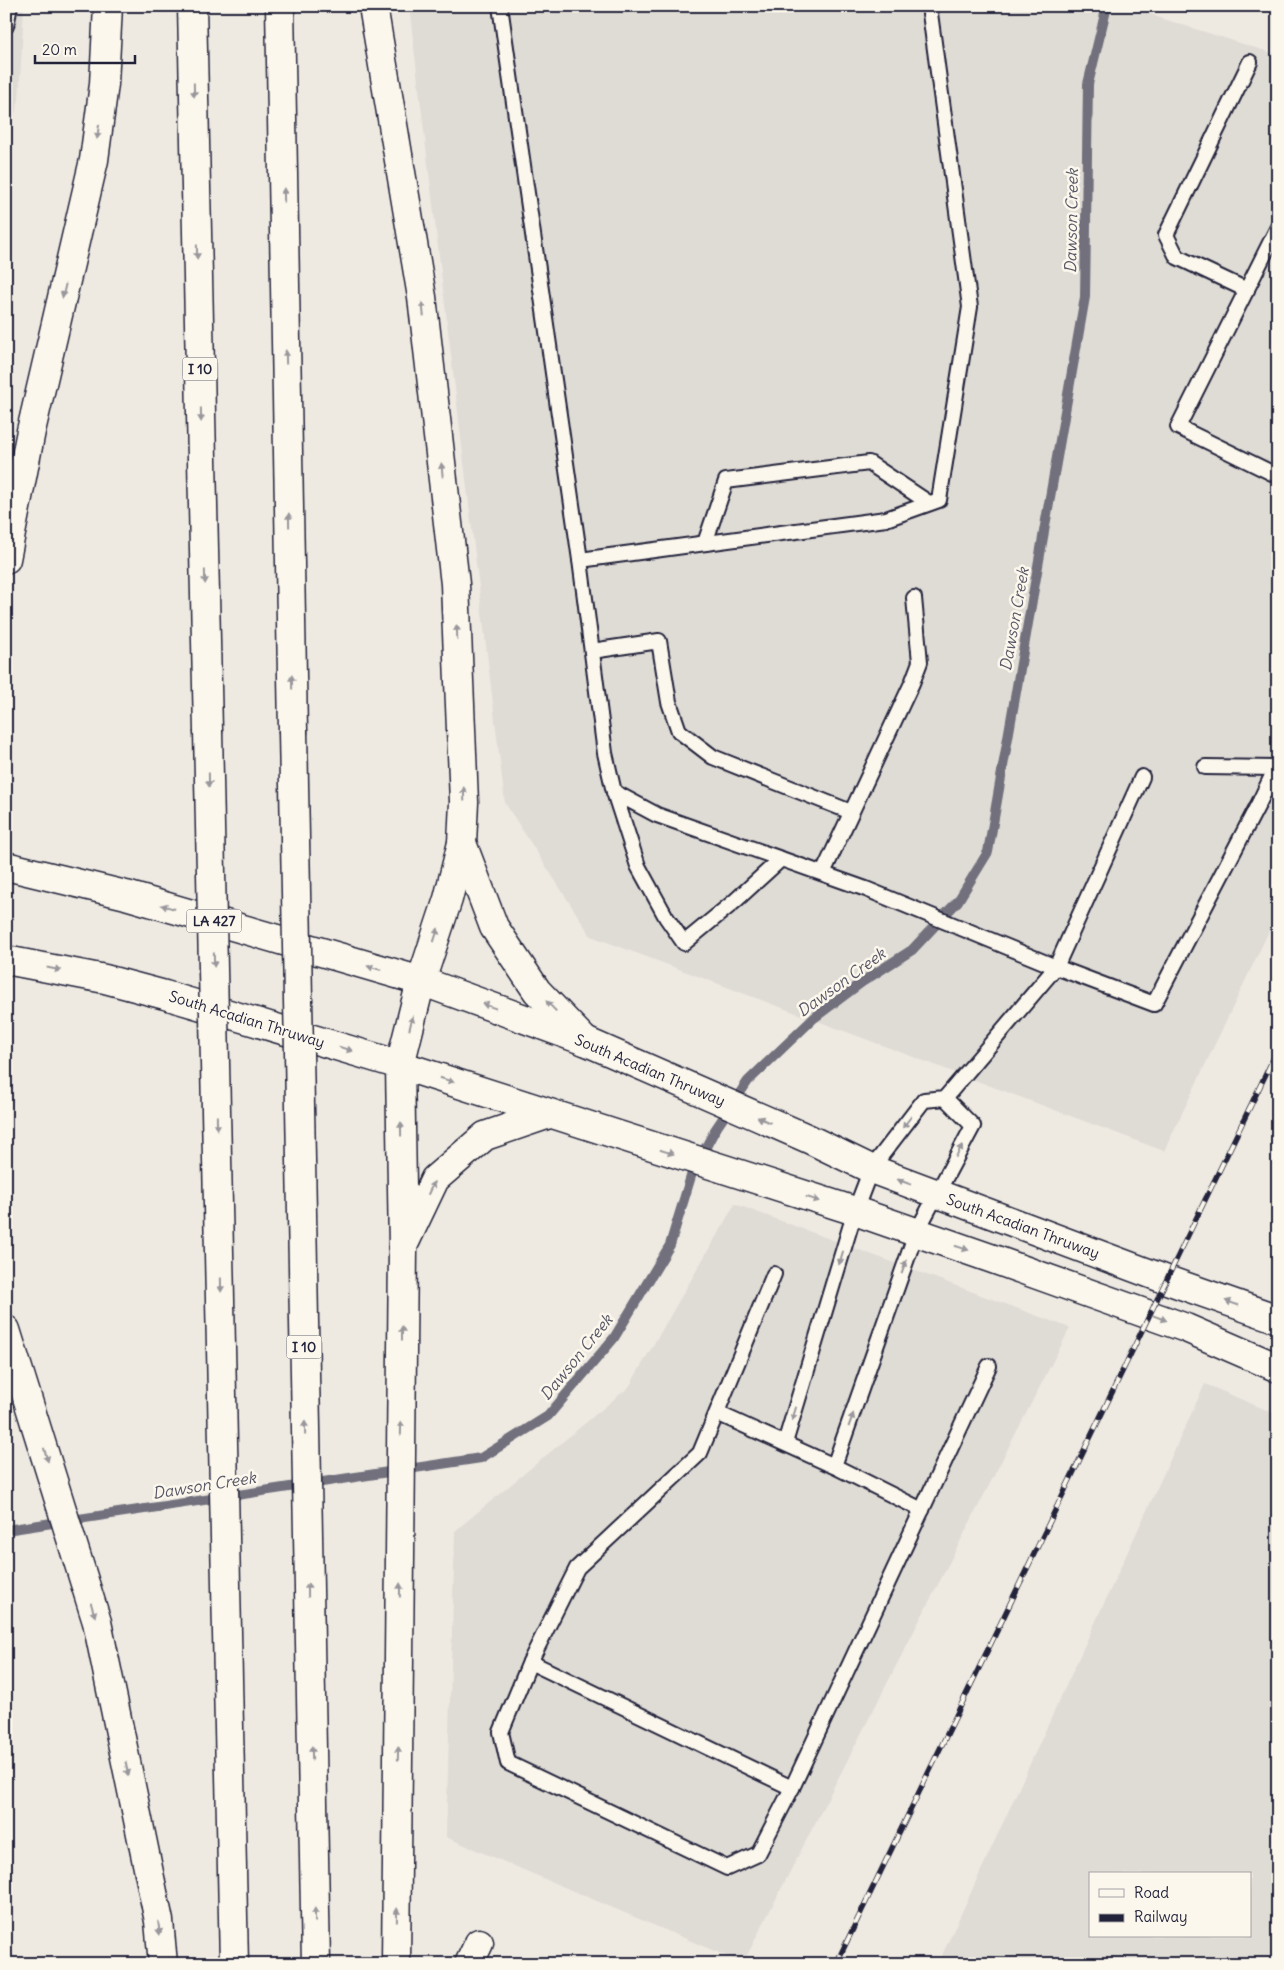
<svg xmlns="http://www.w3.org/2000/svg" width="1284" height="1970" font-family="Delius,sans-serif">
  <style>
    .built { fill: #dfdbd5; fill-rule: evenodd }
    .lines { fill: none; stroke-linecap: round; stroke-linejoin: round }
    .stream { stroke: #716f7c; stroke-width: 10 }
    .lane-casing { stroke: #22223b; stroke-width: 18 }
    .street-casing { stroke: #22223b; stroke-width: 31 }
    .secondary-casing { stroke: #22223b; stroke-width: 31 }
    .primary-casing { stroke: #22223b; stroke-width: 31 }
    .highway-casing { stroke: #22223b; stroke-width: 31 }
    .lane { stroke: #fbf7ec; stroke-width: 14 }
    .street { stroke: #fbf7ec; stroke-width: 28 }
    .secondary { stroke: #fbf7ec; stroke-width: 28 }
    .primary { stroke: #fbf7ec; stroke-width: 28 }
    .highway { stroke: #fbf7ec; stroke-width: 28 }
    .rail-casing { stroke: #22223b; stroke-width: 5.5 }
    .rail { stroke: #fbf7ec; stroke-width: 4; stroke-dasharray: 11; stroke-linecap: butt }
    .highway-bridge-casing { stroke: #22223b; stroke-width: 31; stroke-linecap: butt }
    .highway-bridge { stroke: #fbf7ec; stroke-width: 28 }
    .oneway { fill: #99979c }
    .labels { text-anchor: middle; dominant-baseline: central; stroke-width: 5; stroke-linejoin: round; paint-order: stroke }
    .shield { fill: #fbf7ec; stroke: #636270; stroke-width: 1 }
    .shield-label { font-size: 14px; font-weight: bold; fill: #22223b }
    .street-label { font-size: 15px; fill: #22223b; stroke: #fbf7ec }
    .water-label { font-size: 16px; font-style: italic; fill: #575666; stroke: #fbf7ec }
  </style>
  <rect width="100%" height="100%" fill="#eeeae2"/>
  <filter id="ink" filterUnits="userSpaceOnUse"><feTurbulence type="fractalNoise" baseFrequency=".02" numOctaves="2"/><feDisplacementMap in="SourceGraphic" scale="10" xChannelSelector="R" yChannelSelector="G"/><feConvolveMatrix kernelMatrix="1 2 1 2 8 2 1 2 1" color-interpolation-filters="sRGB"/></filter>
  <g filter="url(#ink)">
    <!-- built -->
    <g class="built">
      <path d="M6 6H24L19 100 6 143Z"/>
      <path d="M409 6H1136L1157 17 1278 55V912L1164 1151 591 936 505 803Z"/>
      <path d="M735 1204 1070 1328 743 1963 446 1837 455 1531 629 1387Z"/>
      <path d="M1205 1384 1278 1415V1964H938ZM1090 1874H1250V1936H1090Z"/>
    </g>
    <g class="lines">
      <!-- stream -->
      <path class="stream" d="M6 1530 481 1458 548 1416 614 1338 670 1245 692 1173 715 1130 748 1081 814 1018 862 982 912 950 958 901 988 852 1085 297 1088 84 1107 6"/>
      <!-- lane casing -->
      <g class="lane-casing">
        <g id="lane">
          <path d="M500 6 580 560 605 753 614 792 657 815 866 889 1056 967 1142 777"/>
          <path d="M6 26 10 6"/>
          <path d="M1278 227 1178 427 1278 476"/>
          <path d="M1247 290 1177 257 1166 235 1250 62"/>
          <path d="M705 543 726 481 869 463 929 503"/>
          <path d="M580 560 886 519 939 500 970 307 929 6"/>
          <path d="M592 651 659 641 669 702 679 731 713 757 851 812"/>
          <path d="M1205 767 1275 768"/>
          <path d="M614 792 638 866 666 917 684 943 735 901 781 859"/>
          <path d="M823 873 912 683 920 662 914 598"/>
          <path d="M774 1274 700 1453 577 1568 530 1662 501 1732 508 1763 727 1868 758 1854 792 1788 989 1366"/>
          <path d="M717 1413 834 1466 922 1510"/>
          <path d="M785 1443 855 1211 871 1169 924 1100 945 1098 1056 967 1154 1004 1259 803 1278 763"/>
          <path d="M834 1466 916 1233 973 1126 945 1098"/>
          <path d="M530 1662 792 1788"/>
        </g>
      </g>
      <!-- street casing -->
      <g class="street-casing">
        <path id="street" d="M469 1964 479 1943"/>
      </g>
      <!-- secondary casing -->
      <g class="secondary-casing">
        <g id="secondary">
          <path d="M421 981 585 1041 809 1139 871 1169 1167 1280 1278 1319"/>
          <path d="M400 1065 855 1211 993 1259 1186 1328 1278 1368"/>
        </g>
      </g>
      <!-- primary casing -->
      <g class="primary-casing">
        <g id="primary">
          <path d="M6 866 126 895 421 981"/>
          <path d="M6 960 105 979 165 995 400 1065"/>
        </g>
      </g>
      <!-- highway casing -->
      <g class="highway-casing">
        <g id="highway">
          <path d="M192 6 208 731"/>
          <path d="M280 6 293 731"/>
          <path d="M373 6 422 297 455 584 464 802 462 843 448 899 421 981 400 1065 403 1248 396 1964"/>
          <path d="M6 559 31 431 94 160 104 84 108 6"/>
          <path d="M462 843 494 927 537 991 585 1041"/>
          <path d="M405 1242 435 1179 485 1136 549 1114"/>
          <path d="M6 1330 97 1622 159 1921 163 1964"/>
        </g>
      </g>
      <!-- lane -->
      <use href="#lane" class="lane"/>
      <!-- street -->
      <use href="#street" class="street"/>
      <!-- secondary -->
      <use href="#secondary" class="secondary"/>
      <!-- primary -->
      <use href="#primary" class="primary"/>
      <!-- highway -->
      <use href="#highway" class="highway"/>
      <!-- rail casing -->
      <g class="rail-casing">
        <path id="rail" d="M836 1964 1278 1049"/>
      </g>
      <!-- rail -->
      <use href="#rail" class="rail"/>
      <!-- highway-bridge casing -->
      <g class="highway-bridge-casing">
        <g id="highway-bridge">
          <path d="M208 731 234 1964"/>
          <path d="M293 731 316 1964"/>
        </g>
      </g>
      <!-- highway-bridge -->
      <use href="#highway-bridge" class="highway-bridge"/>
    </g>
    <!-- one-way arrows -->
    <defs><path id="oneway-solid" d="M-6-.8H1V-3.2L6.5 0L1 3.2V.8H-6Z" transform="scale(1.25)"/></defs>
    <g class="oneway">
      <use href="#oneway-solid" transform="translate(194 90) rotate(89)"/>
      <use href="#oneway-solid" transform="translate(98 132) rotate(98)"/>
      <use href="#oneway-solid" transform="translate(284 195) rotate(-91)"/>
      <use href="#oneway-solid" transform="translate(197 252) rotate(89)"/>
      <use href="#oneway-solid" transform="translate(64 291) rotate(103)"/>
      <use href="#oneway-solid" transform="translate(423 309) rotate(-96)"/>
      <use href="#oneway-solid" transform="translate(286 357) rotate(-91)"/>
      <use href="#oneway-solid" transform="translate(201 415) rotate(89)"/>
      <use href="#oneway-solid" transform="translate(442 470) rotate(-96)"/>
      <use href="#oneway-solid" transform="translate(289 520) rotate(-91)"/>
      <use href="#oneway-solid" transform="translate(205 577) rotate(89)"/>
      <use href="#oneway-solid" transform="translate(457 632) rotate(-92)"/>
      <use href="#oneway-solid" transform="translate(292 682) rotate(-91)"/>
      <use href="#oneway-solid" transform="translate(209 780) rotate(89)"/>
      <use href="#oneway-solid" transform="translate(464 794) rotate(-92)"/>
      <use href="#oneway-solid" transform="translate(168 907) rotate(-164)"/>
      <use href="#oneway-solid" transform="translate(436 935) rotate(-72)"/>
      <use href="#oneway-solid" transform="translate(214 960) rotate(89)"/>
      <use href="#oneway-solid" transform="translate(374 968) rotate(-164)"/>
      <use href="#oneway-solid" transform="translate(54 969) rotate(11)"/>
      <use href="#oneway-solid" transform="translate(489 1006) rotate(-160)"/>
      <use href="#oneway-solid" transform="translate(551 1006) rotate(-134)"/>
      <use href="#oneway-solid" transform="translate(411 1023) rotate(-76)"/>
      <use href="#oneway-solid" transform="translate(346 1049) rotate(17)"/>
      <use href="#oneway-solid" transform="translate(447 1080) rotate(18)"/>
      <use href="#oneway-solid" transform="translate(764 1120) rotate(-156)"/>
      <use href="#oneway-solid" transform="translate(907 1122) rotate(127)"/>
      <use href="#oneway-solid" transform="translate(217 1123) rotate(89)"/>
      <use href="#oneway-solid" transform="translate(401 1129) rotate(-91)"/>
      <use href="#oneway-solid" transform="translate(959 1151) rotate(-62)"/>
      <use href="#oneway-solid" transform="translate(667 1152) rotate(18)"/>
      <use href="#oneway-solid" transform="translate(904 1182) rotate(-159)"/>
      <use href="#oneway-solid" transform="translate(431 1188) rotate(-65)"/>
      <use href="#oneway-solid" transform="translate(813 1199) rotate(17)"/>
      <use href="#oneway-solid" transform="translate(962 1248) rotate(18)"/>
      <use href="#oneway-solid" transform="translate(841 1258) rotate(107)"/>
      <use href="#oneway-solid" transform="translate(904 1267) rotate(-71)"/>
      <use href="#oneway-solid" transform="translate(221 1285) rotate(89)"/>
      <use href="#oneway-solid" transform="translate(1232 1303) rotate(-161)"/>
      <use href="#oneway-solid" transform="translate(1160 1318) rotate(21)"/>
      <use href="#oneway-solid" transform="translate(402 1333) rotate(-90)"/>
      <use href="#oneway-solid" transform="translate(794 1414) rotate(107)"/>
      <use href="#oneway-solid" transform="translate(851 1420) rotate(-70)"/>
      <use href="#oneway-solid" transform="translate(305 1428) rotate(-91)"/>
      <use href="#oneway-solid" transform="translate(401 1428) rotate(-89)"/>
      <use href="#oneway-solid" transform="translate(46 1455) rotate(73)"/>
      <use href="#oneway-solid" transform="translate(308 1590) rotate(-91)"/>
      <use href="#oneway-solid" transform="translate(400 1590) rotate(-89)"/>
      <use href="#oneway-solid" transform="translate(93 1610) rotate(73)"/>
      <use href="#oneway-solid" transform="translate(312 1753) rotate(-91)"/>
      <use href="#oneway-solid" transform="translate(398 1753) rotate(-89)"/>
      <use href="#oneway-solid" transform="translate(127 1769) rotate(78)"/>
      <use href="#oneway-solid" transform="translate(315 1915) rotate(-91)"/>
      <use href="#oneway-solid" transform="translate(397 1915) rotate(-89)"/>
      <use href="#oneway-solid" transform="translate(159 1928) rotate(83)"/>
    </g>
  </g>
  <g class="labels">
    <!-- shield labels -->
    <g class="shield">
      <rect x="182.5" y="357.5" width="35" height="23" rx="4"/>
      <rect x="186.5" y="909.5" width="55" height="23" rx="4"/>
      <rect x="286.5" y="1335.5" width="35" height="23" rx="4"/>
    </g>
    <g class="shield-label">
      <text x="200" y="369">I 10</text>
      <text x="214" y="921">LA 427</text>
      <text x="304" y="1347">I 10</text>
    </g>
    <!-- street labels -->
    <g class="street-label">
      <text transform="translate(247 1019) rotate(17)">South Acadian Thruway</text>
      <text transform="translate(650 1070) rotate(23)">South Acadian Thruway</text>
      <text transform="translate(1023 1226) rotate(20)">South Acadian Thruway</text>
    </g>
    <!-- water labels -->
    <g class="water-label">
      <text transform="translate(1071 221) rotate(-89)">Dawson Creek</text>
      <text transform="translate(1014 619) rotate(-80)">Dawson Creek</text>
      <text transform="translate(841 982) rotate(-36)">Dawson Creek</text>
      <text transform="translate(576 1357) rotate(-51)">Dawson Creek</text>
      <text transform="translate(204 1485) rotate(-9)">Dawson Creek</text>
    </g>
  </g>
  <!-- margin -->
  <rect width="1284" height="1970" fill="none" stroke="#fbf7ec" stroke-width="25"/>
  <rect x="12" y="12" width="1259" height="1945" fill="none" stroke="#22223b" stroke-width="2" filter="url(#ink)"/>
  <!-- legend -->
  <rect x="1089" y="1872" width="162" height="65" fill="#fbf7ec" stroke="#a4a2a5"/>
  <rect x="1099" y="1889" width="25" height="8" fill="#fbf7ec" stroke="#a4a2a5"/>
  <text x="1134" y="1898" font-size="15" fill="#22223b">Road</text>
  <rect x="1099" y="1914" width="25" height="8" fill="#22223b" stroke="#a4a2a5"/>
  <text x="1134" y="1922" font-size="15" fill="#22223b">Railway</text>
  <!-- scale -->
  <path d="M35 55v8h100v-8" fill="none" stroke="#22223b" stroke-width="2.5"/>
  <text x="42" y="55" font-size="15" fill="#22223b" stroke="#fbf7ec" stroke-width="4" paint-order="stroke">20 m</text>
</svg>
